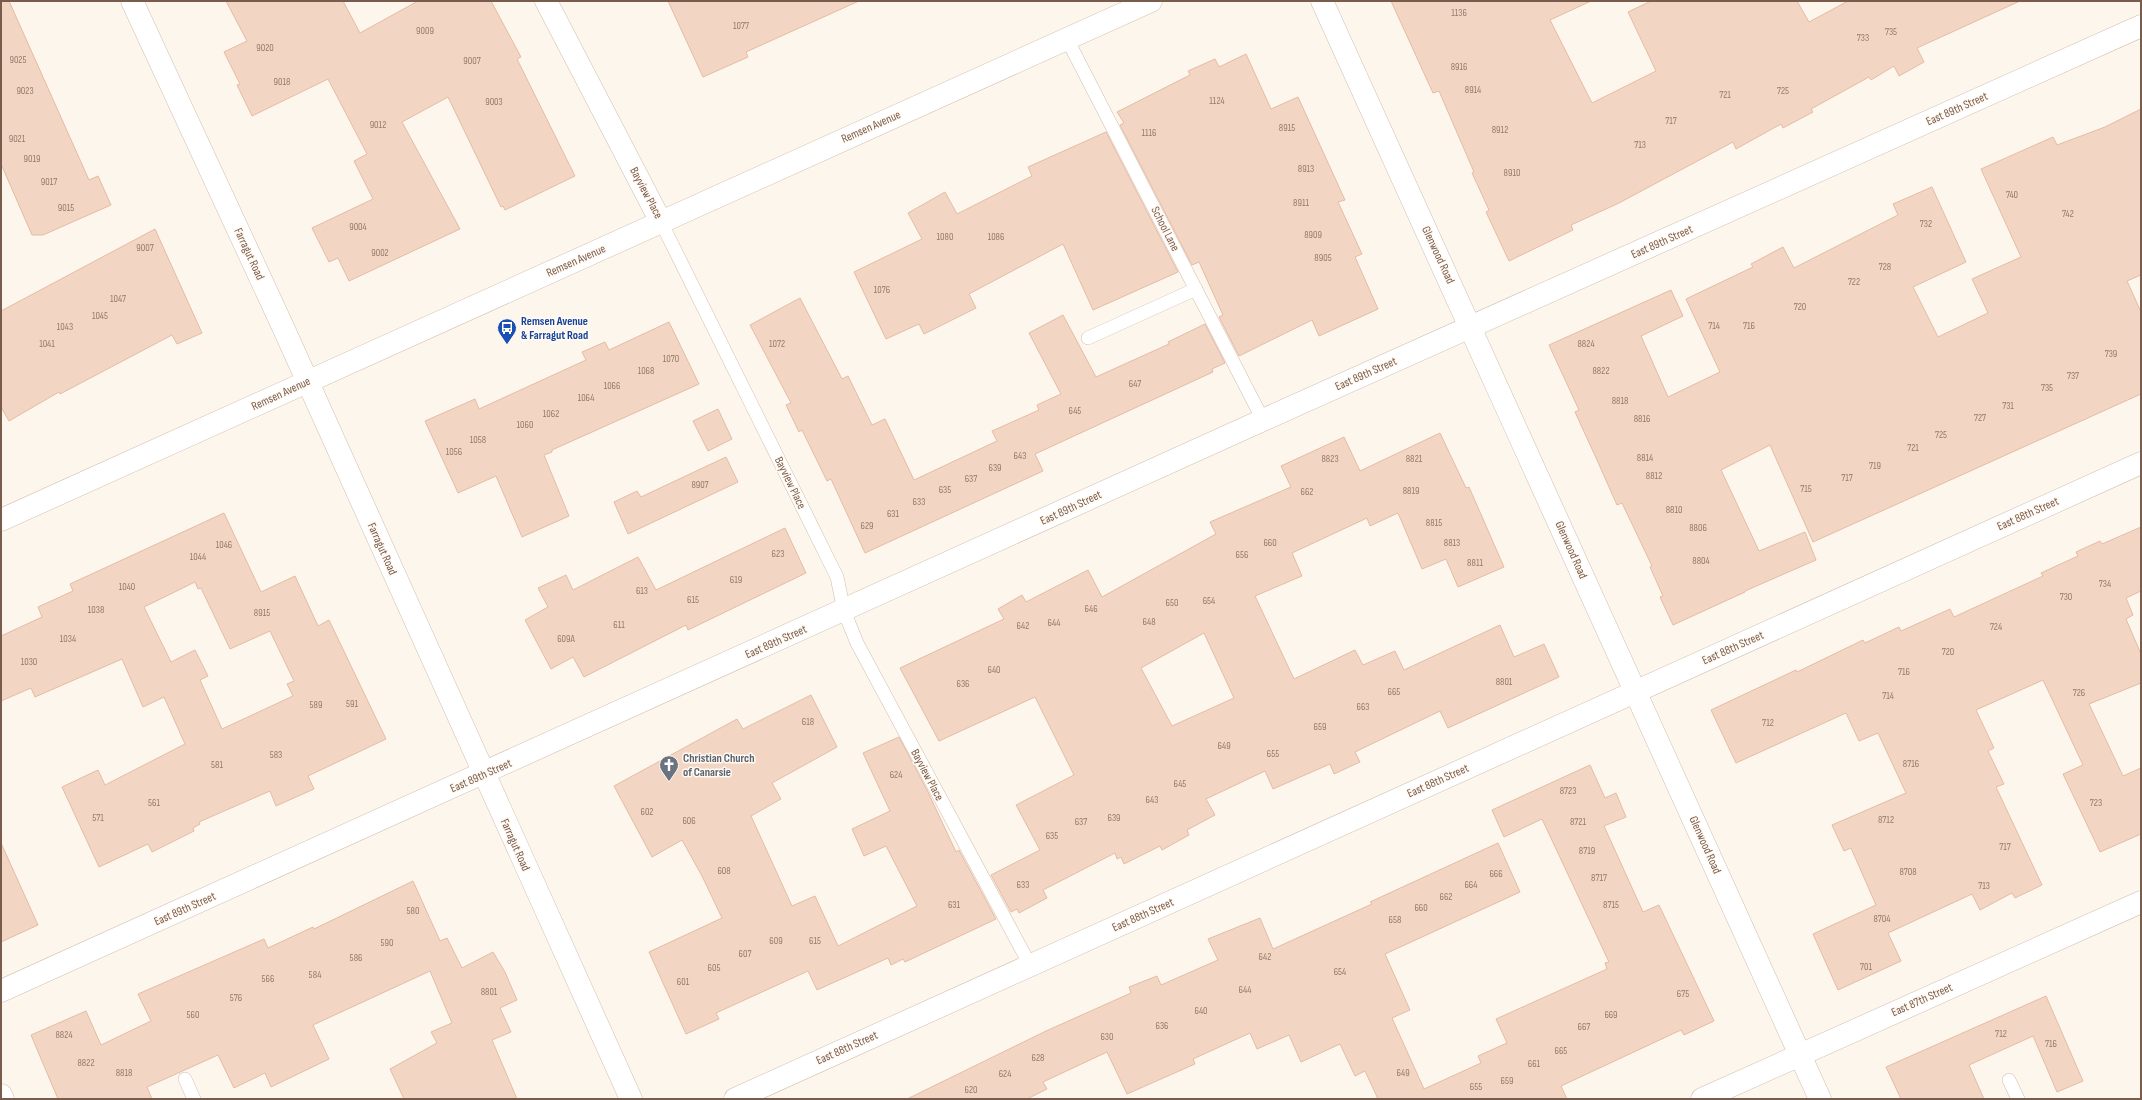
<svg xmlns="http://www.w3.org/2000/svg" width="2142" height="1100" font-family="'Sofia Sans Condensed',sans-serif">
  <style>
    .building { fill: #f3d5c3; stroke: #e6bba3; fill-rule: evenodd }
    .lines { fill: none; stroke-linecap: round; stroke-linejoin: round }
    .service-casing { stroke: #d1beb0; stroke-width: 14 }
    .minor-casing { stroke: #d1beb0; stroke-width: 23 }
    .secondary-casing { stroke: #d6c0b0; stroke-width: 23 }
    .service { stroke: #fff; stroke-width: 13 }
    .minor { stroke: #fff; stroke-width: 22 }
    .secondary { stroke: #fff; stroke-width: 22 }
    .labels { text-anchor: middle; dominant-baseline: central; stroke-width: 3; stroke-linejoin: round; paint-order: stroke }
    .number-label { font-size: 10px; fill: #987a6a }
    .street-label { font-size: 12px; fill: #7a5c4d; stroke: #fffaf3 }
    .transit-label { font-size: 12px; font-weight: bold; fill: #164399; stroke: #fffaf3; text-anchor: start }
    .worship-label { font-size: 12px; font-weight: bold; fill: #5b616d; stroke: #fffaf3; text-anchor: start }
  </style>
  <rect width="100%" height="100%" fill="#fdf6ec"/>
  <!-- building -->
  <g class="building">
    <path d="M1 1H9L89 180 98 176 111 205 43 235H32L1 164Z"/>
    <path d="M226 1H343L360 33 418 1H491L521 57 517 59 575 176 505 210 503 206 501 207 448 97 402 122 460 229 349 281 338 258 329 262 312 228 373 199 354 161 367 154 328 79 252 116 237 85 240 84 224 52 247 41Z"/>
    <path d="M668 1H859L746 52 748 57 703 77Z"/>
    <path d="M1391 1H1591L1550 20 1592 103 1656 71 1628 12 1651 1H1797L1809 22 1848 1H2020L1917 48 1924 62 1899 76 1894 66 1871 80 1869 77 1811 109 1813 112 1783 128 1781 124 1736 149 1733 142 1619 203 1571 225 1573 230 1509 261 1486 212 1489 210 1472 173 1474 172 1439 91 1433 93Z"/>
    <path d="M1246 54 1271 109 1298 97 1345 200 1338 202 1362 254 1355 257 1378 309 1319 336 1312 320 1239 356 1219 317 1223 315 1199 262 1192 265 1120 125 1124 123 1117 112 1190 75 1188 71 1215 59 1219 67Z"/>
    <path d="M2141 109V275L2127 281 2141 312V394L1813 542 1770 445 1721 470 1759 551 1805 532 1816 560 1745 591V592L1673 625 1660 597 1663 596 1650 567 1652 566 1622 503 1617 505 1597 460 1575 412 1579 410 1549 345 1671 290 1683 316 1641 336 1668 397 1720 372 1686 299 1753 267 1751 264 1783 247 1794 268 1898 215 1893 204 1932 187 1966 262 1913 287 1938 337 1988 313 1972 279 2021 257 1981 169 2053 137 2057 145 2105 127Z"/>
    <path d="M1106 132 1178 272 1093 310 1063 244 969 294 976 308 924 334 919 324 886 339 854 272 922 239 908 213 945 192 957 214 1032 176 1028 167Z"/>
    <path d="M155 229 202 333 177 344 172 335 60 394 59 392 9 421 1 407V311Z"/>
    <path d="M800 298 842 379 848 376 872 425 885 419 914 480 997 441 992 431 1039 410 1037 405 1061 394 1029 333 1063 315 1096 377 1169 344 1168 342 1205 324 1225 363 1212 369 1213 372 1035 454 1043 471 865 553 831 479 827 481 802 430 799 432 786 405 791 403 750 325Z"/>
    <path d="M669 322 699 384 552 450V452L544 455 569 516 522 537 496 476 458 493 425 421 475 399 479 409 586 360 582 352 605 342 609 350Z"/>
    <path d="M718 409 732 439 708 451 693 421Z"/>
    <path d="M1440 433 1466 488 1469 487 1504 567 1458 587 1446 559 1422 569 1398 513 1370 526 1367 518 1292 553 1302 576 1255 596 1294 679 1355 650 1363 665 1395 651 1404 670 1500 625 1514 657 1544 644 1559 677 1448 728 1440 711 1355 752 1360 762 1334 774 1330 764 1273 789 1265 771 1206 799 1215 815 1187 830 1189 835 1162 850 1160 846 1124 864 1121 857 1117 859 1115 853 1043 890 1047 898 1019 913 1017 909 1011 912 991 875 1040 850 1016 805 1074 775 1035 697 939 741 900 668 1004 619 998 609 1022 595 1026 602 1088 570 1102 597 1216 534 1210 522 1291 487 1281 466 1344 437 1360 471ZM1204 633 1234 698 1172 726 1141 668Z"/>
    <path d="M726 457 738 482 628 534 614 502 637 491 641 497Z"/>
    <path d="M224 513 261 592 295 576 318 626 329 620 386 739 308 776 314 789 276 806 270 791 199 822 200 824 193 828 194 831 152 852 148 844 99 867 62 787 98 770 105 785 185 744 164 697 143 707 122 659 35 697 31 688 1 701V636L42 617 38 607 73 591 70 584ZM195 582 198 589 201 588 230 649 270 631 294 681 287 684 293 696 222 729 200 680 208 676 195 650 171 662 144 607Z"/>
    <path d="M2141 527V591L2126 598 2133 615 2126 619 2141 654V683L2089 704 2123 776 2141 768V834L2100 852 2063 774 2083 765 2043 680 1976 710 1994 748 1988 751 2004 784 1996 787 2042 885 2015 898 2012 893 1980 910 1972 894 1888 933 1901 961 1838 990 1813 934 1876 905 1851 848 1844 851 1832 825 1906 793 1878 733 1859 741 1846 713 1736 763 1711 710 1796 670 1797 672 1863 640 1865 643 1899 627 1901 631 1950 609 1954 617 2043 576 2041 573 2078 556 2076 552 2100 541 2102 544Z"/>
    <path d="M785 528 806 573 688 630 686 625 584 677 573 657 551 669 525 620 548 607 538 588 566 575 573 590 638 557 656 590Z"/>
    <path d="M811 695 837 747 772 783 781 799 751 816 792 906 815 896 838 946 917 906 886 846 864 856 852 829 890 811 863 753 899 737 928 792 956 852 959 850 996 919 905 962 903 959 891 965 888 958 817 990 808 971 716 1013 719 1019 686 1034 649 952 722 918 702 876 682 840 652 857 614 786 737 719 743 729Z"/>
    <path d="M1590 765 1605 798 1616 793 1626 817 1604 826 1643 912 1659 905 1714 1021 1684 1035 1681 1030 1561 1086 1567 1099H1378L1365 1071 1355 1076 1340 1044 1301 1062 1289 1035 1257 1049 1250 1033 1193 1059 1195 1064 1127 1094 1107 1052 1043 1082 1047 1089 1027 1099H907L1046 1031 1131 993 1129 987 1157 976 1161 985 1218 960 1208 939 1260 918 1273 949 1372 904 1370 902 1498 843 1520 892 1385 954 1410 1010 1392 1018 1424 1089 1481 1063 1478 1056 1507 1043 1496 1019 1607 969 1605 963 1609 962 1542 819 1504 837 1492 810Z"/>
    <path d="M1 843 38 925 1 942Z"/>
    <path d="M413 881 440 941 447 938 462 968 493 952 505 972 517 1000 500 1008 511 1032 492 1040 517 1099H404L390 1069 437 1043 431 1032 452 1023 430 971 313 1025 329 1059 271 1087 265 1073 234 1088 218 1055 147 1087 152 1099H58L31 1035 86 1011 101 1045 151 1021 138 994 264 939 268 948 313 927 314 929Z"/>
    <path d="M2046 996 2083 1081 2057 1092 2033 1036 1969 1065 1984 1099H1901L1886 1067Z"/>
  </g>
  <g class="lines">
    <!-- service casing -->
    <g class="service-casing">
      <g id="service">
        <path d="M1067 39 1263 420"/>
        <path d="M661 222 837 577 844 611 857 643 1030 965"/>
        <path d="M1088 338 1196 289"/>
        <path d="M185 1079 194 1099"/>
        <path d="M2009 1080 2018 1099"/>
      </g>
    </g>
    <!-- minor casing -->
    <g class="minor-casing">
      <g id="minor">
        <path d="M132 1 283 327 631 1099"/>
        <path d="M546 1 661 222"/>
        <path d="M1322 1 1820 1099"/>
        <path d="M1 991 1263 420 2141 26"/>
        <path d="M1 1095 3 1099"/>
        <path d="M735 1099 2141 463"/>
        <path d="M1702 1099 2141 902"/>
      </g>
    </g>
    <!-- secondary casing -->
    <g class="secondary-casing">
      <path id="secondary" d="M1 520 1151 1"/>
    </g>
    <!-- service -->
    <use href="#service" class="service"/>
    <!-- minor -->
    <use href="#minor" class="minor"/>
    <!-- secondary -->
    <use href="#secondary" class="secondary"/>
  </g>
  <!-- icons -->
  <defs>
    <g id="bus-pin" transform="scale(1)"><path d="M0 17L-7.5 6A9.5 9.5 0 1 1 7.5 6Z" fill="#1a4fb4" stroke="#fffaf3"/><path d="M-5-6H5V4H4V6H2V4H-2V6H-4V4H-5ZM-3.5-4V0h7V-4ZM-3.5 1.2v1.5H-2V1.2ZM2 1.2v1.5H3.5V1.2Z" fill="#fff"/></g>
    <g id="church-pin" transform="scale(1)"><path d="M0 17L-7.5 6A9.5 9.5 0 1 1 7.5 6Z" fill="#6b7280" stroke="#fffaf3"/><path d="M-1.2-6h2.4v3.5h3.3v2.4h-3.3V6h-2.4V-.1h-3.3v-2.4h3.3Z" fill="#fff"/></g>
  </defs>
  <g fill-rule="evenodd">
    <use href="#bus-pin" x="507" y="328"/>
    <use href="#church-pin" x="669" y="765"/>
  </g>
  <g class="labels">
    <!-- number labels -->
    <g class="number-label">
      <text x="1459" y="13">1136</text>
      <text x="741" y="26">1077</text>
      <text x="425" y="31">9009</text>
      <text x="1891" y="32">735</text>
      <text x="1863" y="38">733</text>
      <text x="265" y="48">9020</text>
      <text x="18" y="60">9025</text>
      <text x="472" y="61">9007</text>
      <text x="1459" y="67">8916</text>
      <text x="282" y="82">9018</text>
      <text x="1473" y="90">8914</text>
      <text x="25" y="91">9023</text>
      <text x="1783" y="91">725</text>
      <text x="1725" y="95">721</text>
      <text x="1217" y="101">1124</text>
      <text x="494" y="102">9003</text>
      <text x="1671" y="121">717</text>
      <text x="378" y="125">9012</text>
      <text x="1287" y="128">8915</text>
      <text x="1500" y="130">8912</text>
      <text x="1149" y="133">1116</text>
      <text x="17" y="139">9021</text>
      <text x="1640" y="145">713</text>
      <text x="32" y="159">9019</text>
      <text x="1306" y="169">8913</text>
      <text x="1512" y="173">8910</text>
      <text x="49" y="182">9017</text>
      <text x="2012" y="195">740</text>
      <text x="1301" y="203">8911</text>
      <text x="66" y="208">9015</text>
      <text x="2068" y="214">742</text>
      <text x="1926" y="224">732</text>
      <text x="358" y="227">9004</text>
      <text x="1313" y="235">8909</text>
      <text x="945" y="237">1080</text>
      <text x="996" y="237">1086</text>
      <text x="145" y="248">9007</text>
      <text x="380" y="253">9002</text>
      <text x="1323" y="258">8905</text>
      <text x="1885" y="267">728</text>
      <text x="1854" y="282">722</text>
      <text x="882" y="290">1076</text>
      <text x="118" y="299">1047</text>
      <text x="1800" y="307">720</text>
      <text x="100" y="316">1045</text>
      <text x="1714" y="326">714</text>
      <text x="1749" y="326">716</text>
      <text x="65" y="327">1043</text>
      <text x="47" y="344">1041</text>
      <text x="777" y="344">1072</text>
      <text x="1586" y="344">8824</text>
      <text x="2111" y="354">739</text>
      <text x="671" y="359">1070</text>
      <text x="646" y="371">1068</text>
      <text x="1601" y="371">8822</text>
      <text x="2073" y="376">737</text>
      <text x="1135" y="384">647</text>
      <text x="612" y="386">1066</text>
      <text x="2047" y="388">735</text>
      <text x="586" y="398">1064</text>
      <text x="1620" y="401">8818</text>
      <text x="2008" y="406">731</text>
      <text x="1075" y="411">645</text>
      <text x="551" y="414">1062</text>
      <text x="1980" y="418">727</text>
      <text x="1642" y="419">8816</text>
      <text x="525" y="425">1060</text>
      <text x="1941" y="435">725</text>
      <text x="478" y="440">1058</text>
      <text x="1913" y="448">721</text>
      <text x="454" y="452">1056</text>
      <text x="1020" y="456">643</text>
      <text x="1645" y="458">8814</text>
      <text x="1330" y="459">8823</text>
      <text x="1414" y="459">8821</text>
      <text x="1875" y="466">719</text>
      <text x="995" y="468">639</text>
      <text x="1654" y="476">8812</text>
      <text x="1847" y="478">717</text>
      <text x="971" y="479">637</text>
      <text x="700" y="485">8907</text>
      <text x="1806" y="489">715</text>
      <text x="945" y="490">635</text>
      <text x="1411" y="491">8819</text>
      <text x="1307" y="492">662</text>
      <text x="919" y="502">633</text>
      <text x="1674" y="510">8810</text>
      <text x="893" y="514">631</text>
      <text x="1434" y="523">8815</text>
      <text x="867" y="526">629</text>
      <text x="1698" y="528">8806</text>
      <text x="1270" y="543">660</text>
      <text x="1452" y="543">8813</text>
      <text x="224" y="545">1046</text>
      <text x="778" y="554">623</text>
      <text x="1242" y="555">656</text>
      <text x="198" y="557">1044</text>
      <text x="1701" y="561">8804</text>
      <text x="1475" y="563">8811</text>
      <text x="736" y="580">619</text>
      <text x="2105" y="584">734</text>
      <text x="127" y="587">1040</text>
      <text x="642" y="591">613</text>
      <text x="2066" y="597">730</text>
      <text x="693" y="600">615</text>
      <text x="1209" y="601">654</text>
      <text x="1172" y="603">650</text>
      <text x="1091" y="609">646</text>
      <text x="96" y="610">1038</text>
      <text x="262" y="613">8915</text>
      <text x="1149" y="622">648</text>
      <text x="1054" y="623">644</text>
      <text x="619" y="625">611</text>
      <text x="1023" y="626">642</text>
      <text x="1996" y="627">724</text>
      <text x="68" y="639">1034</text>
      <text x="566" y="639">609A</text>
      <text x="1948" y="652">720</text>
      <text x="29" y="662">1030</text>
      <text x="994" y="670">640</text>
      <text x="1904" y="672">716</text>
      <text x="1504" y="682">8801</text>
      <text x="963" y="684">636</text>
      <text x="1394" y="692">665</text>
      <text x="2079" y="693">726</text>
      <text x="1888" y="696">714</text>
      <text x="352" y="704">591</text>
      <text x="316" y="705">589</text>
      <text x="1363" y="707">663</text>
      <text x="808" y="722">618</text>
      <text x="1768" y="723">712</text>
      <text x="1320" y="727">659</text>
      <text x="1224" y="746">649</text>
      <text x="1273" y="754">655</text>
      <text x="276" y="755">583</text>
      <text x="1911" y="764">8716</text>
      <text x="217" y="765">581</text>
      <text x="896" y="775">624</text>
      <text x="1180" y="784">645</text>
      <text x="1568" y="791">8723</text>
      <text x="1152" y="800">643</text>
      <text x="154" y="803">561</text>
      <text x="2096" y="803">723</text>
      <text x="647" y="812">602</text>
      <text x="98" y="818">571</text>
      <text x="1114" y="818">639</text>
      <text x="1886" y="820">8712</text>
      <text x="689" y="821">606</text>
      <text x="1081" y="822">637</text>
      <text x="1578" y="822">8721</text>
      <text x="1052" y="836">635</text>
      <text x="2005" y="847">717</text>
      <text x="1587" y="851">8719</text>
      <text x="724" y="871">608</text>
      <text x="1908" y="872">8708</text>
      <text x="1496" y="874">666</text>
      <text x="1599" y="878">8717</text>
      <text x="1023" y="885">633</text>
      <text x="1471" y="885">664</text>
      <text x="1984" y="886">713</text>
      <text x="1446" y="897">662</text>
      <text x="954" y="905">631</text>
      <text x="1611" y="905">8715</text>
      <text x="1421" y="908">660</text>
      <text x="413" y="911">580</text>
      <text x="1882" y="919">8704</text>
      <text x="1395" y="920">658</text>
      <text x="776" y="941">609</text>
      <text x="815" y="941">615</text>
      <text x="387" y="943">590</text>
      <text x="745" y="954">607</text>
      <text x="1265" y="957">642</text>
      <text x="356" y="958">586</text>
      <text x="1866" y="967">701</text>
      <text x="714" y="968">605</text>
      <text x="1340" y="972">654</text>
      <text x="315" y="975">584</text>
      <text x="268" y="979">566</text>
      <text x="683" y="982">601</text>
      <text x="1245" y="990">644</text>
      <text x="489" y="992">8801</text>
      <text x="1683" y="994">675</text>
      <text x="236" y="998">576</text>
      <text x="1201" y="1011">640</text>
      <text x="193" y="1015">560</text>
      <text x="1611" y="1015">669</text>
      <text x="1162" y="1026">636</text>
      <text x="1584" y="1027">667</text>
      <text x="2001" y="1034">712</text>
      <text x="64" y="1035">8824</text>
      <text x="1107" y="1037">630</text>
      <text x="2051" y="1044">716</text>
      <text x="1561" y="1051">665</text>
      <text x="1038" y="1058">628</text>
      <text x="86" y="1063">8822</text>
      <text x="1534" y="1064">661</text>
      <text x="124" y="1073">8818</text>
      <text x="1403" y="1073">649</text>
      <text x="1005" y="1074">624</text>
      <text x="1507" y="1081">659</text>
      <text x="1476" y="1087">655</text>
      <text x="971" y="1090">620</text>
    </g>
    <!-- street labels -->
    <g class="street-label">
      <text transform="translate(1957 109) rotate(-24)">East 89th Street</text>
      <text transform="translate(871 127) rotate(-24)">Remsen Avenue</text>
      <text transform="translate(646 193) rotate(62)">Bayview Place</text>
      <text transform="translate(1165 229) rotate(63)">School Lane</text>
      <text transform="translate(1662 242) rotate(-24)">East 89th Street</text>
      <text transform="translate(249 254) rotate(65)">Farragut Road</text>
      <text transform="translate(1438 255) rotate(65)">Glenwood Road</text>
      <text transform="translate(576 261) rotate(-24)">Remsen Avenue</text>
      <text transform="translate(1366 374) rotate(-24)">East 89th Street</text>
      <text transform="translate(281 394) rotate(-25)">Remsen Avenue</text>
      <text transform="translate(790 483) rotate(64)">Bayview Place</text>
      <text transform="translate(1071 508) rotate(-25)">East 89th Street</text>
      <text transform="translate(2028 514) rotate(-24)">East 88th Street</text>
      <text transform="translate(382 549) rotate(66)">Farragut Road</text>
      <text transform="translate(1571 550) rotate(66)">Glenwood Road</text>
      <text transform="translate(776 642) rotate(-24)">East 89th Street</text>
      <text transform="translate(1733 648) rotate(-24)">East 88th Street</text>
      <text transform="translate(927 775) rotate(62)">Bayview Place</text>
      <text transform="translate(481 776) rotate(-24)">East 89th Street</text>
      <text transform="translate(1438 781) rotate(-24)">East 88th Street</text>
      <text transform="translate(515 845) rotate(66)">Farragut Road</text>
      <text transform="translate(1705 845) rotate(66)">Glenwood Road</text>
      <text transform="translate(185 909) rotate(-24)">East 89th Street</text>
      <text transform="translate(1143 915) rotate(-24)">East 88th Street</text>
      <text transform="translate(1922 1000) rotate(-24)">East 87th Street</text>
      <text transform="translate(847 1048) rotate(-24)">East 88th Street</text>
    </g>
    <!-- transit labels -->
    <g class="transit-label">
      <text x="521" y="321">Remsen Avenue<tspan x="521" dy="14">&amp; Farragut Road</tspan></text>
    </g>
    <!-- worship labels -->
    <g class="worship-label">
      <text x="683" y="758">Christian Church<tspan x="683" dy="14">of Canarsie</tspan></text>
    </g>
  </g>
  <!-- border -->
  <rect width="2142" height="1100" fill="none" stroke="#7a5c4d" stroke-width="4"/>
</svg>
